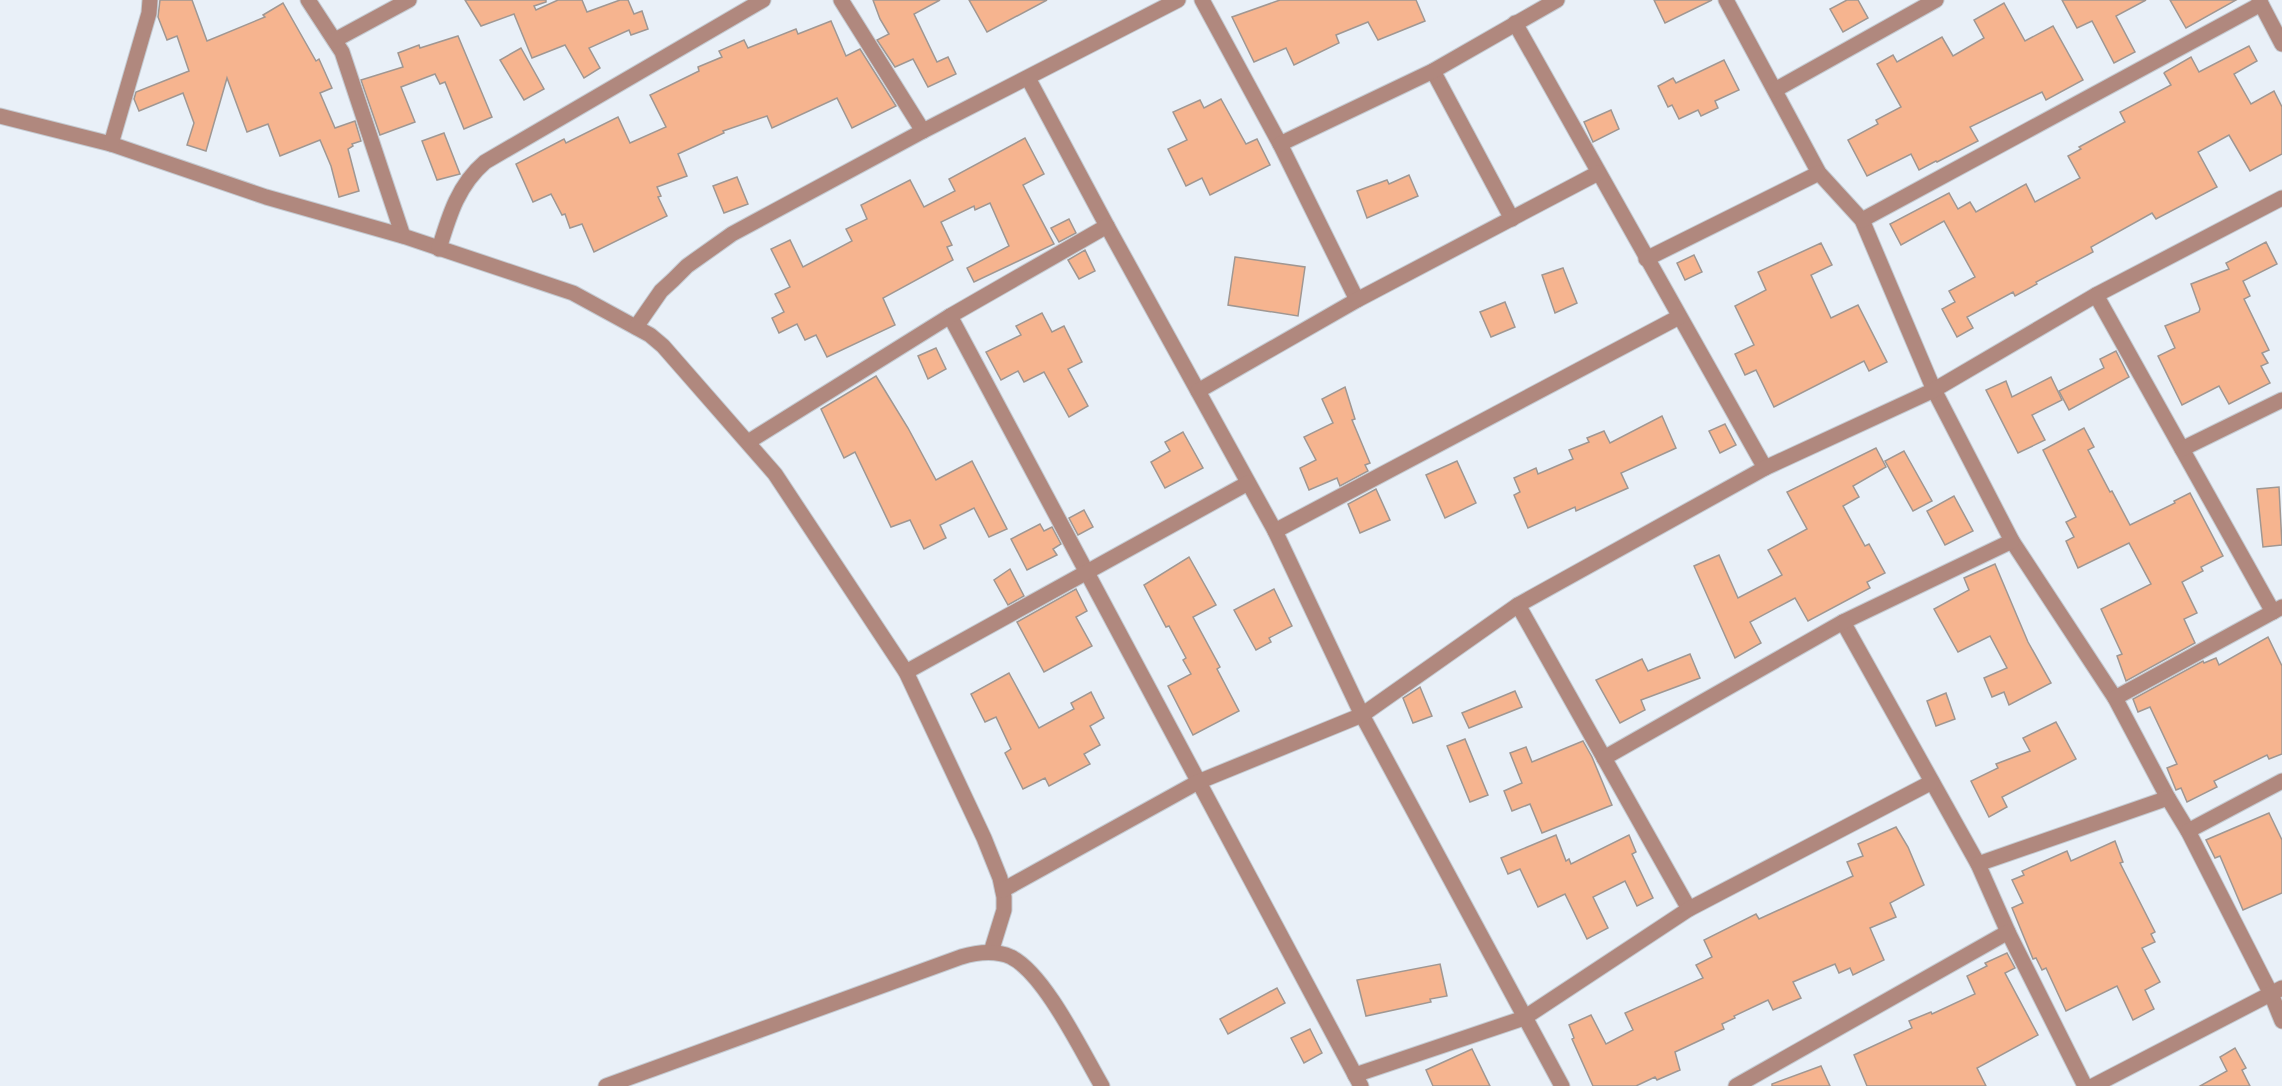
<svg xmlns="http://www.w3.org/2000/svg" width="2282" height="1086" font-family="'Source Serif 4',serif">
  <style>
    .building { fill: #f6b48f; stroke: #a09792; stroke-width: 1.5 }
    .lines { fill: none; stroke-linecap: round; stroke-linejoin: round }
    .minor-casing { stroke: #c4cad1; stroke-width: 17 }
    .minor { stroke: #b0887e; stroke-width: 15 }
  </style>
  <rect width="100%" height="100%" fill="#e9f0f8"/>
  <!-- building -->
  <g class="building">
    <path d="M160 0H192L207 41 265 17 263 15 283 3 316 61 319 59 332 88 320 93 335 128 355 121 361 141 352 144 353 146 348 149 359 191 339 197 331 166 320 140 280 156 268 124 247 132 227 78 206 151 187 145 194 123 183 93 139 111 134 99 136 92 189 71 177 36 167 40 158 17Z"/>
    <path d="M465 0H546V2L534 6 536 10 558 0H582L587 12 620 0H628L634 14 642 11 648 29 631 35 629 30 589 48 600 68 584 78 565 45 532 58 514 14 481 26Z"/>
    <path d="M873 0H940L914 14 937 62 948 57 956 74 928 87 913 59 895 67 877 40 889 34 880 19Z"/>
    <path d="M969 0H1047L987 32Z"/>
    <path d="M1280 0H1416L1425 21 1378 40 1368 22 1336 35 1339 43 1294 65 1286 48 1254 62 1232 17Z"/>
    <path d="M1654 0H1712L1665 23Z"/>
    <path d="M1847 0H1858L1868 18 1843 32 1830 9Z"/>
    <path d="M2062 0H2146L2116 16 2135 52 2114 63 2092 21 2077 28Z"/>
    <path d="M2170 0H2236L2186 28Z"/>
    <path d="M2004 3 2025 41 2053 26 2083 80 2046 100 2042 92 1970 127 1978 141 1937 162 1936 161 1919 170 1911 154 1867 176 1848 140 1878 124 1876 120 1901 107 1877 64 1893 55 1897 62 1942 37 1953 56 1984 38 1974 20Z"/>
    <path d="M831 21 846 56 860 49 896 106 852 128 837 98 772 128 767 116 723 131 724 133 678 154 687 176 657 187 661 196 658 197 667 216 594 252 582 224 570 228 565 214 562 215 551 194 533 202 516 164 564 139 566 143 618 117 630 143 666 127 650 95 699 71 698 67 722 57 719 51 744 40 748 48 796 29 798 34Z"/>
    <path d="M458 36 492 117 464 129 445 82 440 84 435 74 401 87 415 122 380 135 361 80 403 67 398 53 419 45 420 48Z"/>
    <path d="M2249 46 2257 61 2234 74 2251 104 2274 91 2282 107V154L2250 171 2229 135 2198 152 2217 187 2156 219 2152 213 2091 247 2093 252 2036 282 2037 284 2015 296 2013 292 1967 317 1973 328 1957 337 1942 309 1955 302 1949 291 1975 277 1944 221 1901 245 1890 224 1949 193 1958 209 1970 202 1976 212 2026 184 2035 202 2080 178 2068 156 2081 149 2079 147 2125 122 2120 112 2171 85 2164 73 2165 72 2191 57 2199 72Z"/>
    <path d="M521 48 544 89 524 100 500 60Z"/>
    <path d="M1724 60 1739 90 1715 101 1718 108 1701 116 1698 110 1679 119 1672 105 1668 107 1658 86 1673 78 1676 83Z"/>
    <path d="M1221 99 1246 144 1257 139 1270 165 1210 195 1202 178 1186 186 1168 149 1187 140 1173 112 1200 100 1204 108Z"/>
    <path d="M1611 110 1619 129 1593 142 1584 122Z"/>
    <path d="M444 133 460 174 437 180 422 141Z"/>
    <path d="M1025 138 1044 174 1023 185 1054 244 974 282 967 268 1009 246 990 203 975 210 974 206 941 222 952 245 947 247 953 260 883 298 895 325 827 357 816 335 805 340 797 324 779 333 772 318 784 312 775 294 790 287 771 249 790 240 803 267 852 241 846 229 867 219 861 205 910 180 924 207 955 191 949 179Z"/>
    <path d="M1409 175 1418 196 1367 218 1357 191 1387 180 1389 184Z"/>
    <path d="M737 177 748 204 724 213 713 186Z"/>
    <path d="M1069 219 1076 233 1059 242 1051 228Z"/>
    <path d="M2266 242 2277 264 2243 281 2250 296 2244 299 2269 350 2262 353 2268 363 2261 366 2270 383 2229 404 2219 386 2182 405 2158 356 2175 348 2165 326 2199 312 2200 309 2191 284 2229 269 2226 263Z"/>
    <path d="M1821 243 1832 265 1811 275 1831 318 1858 305 1887 362 1869 371 1864 361 1774 407 1756 370 1745 375 1735 354 1754 345 1735 306 1766 290 1758 272Z"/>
    <path d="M1085 250 1095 271 1079 279 1068 260Z"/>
    <path d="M1694 255 1702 272 1685 280 1677 263Z"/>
    <path d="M1235 257 1305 267 1298 316 1228 305Z"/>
    <path d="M1563 268 1577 303 1555 313 1542 275Z"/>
    <path d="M1505 302 1515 327 1491 337 1480 312Z"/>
    <path d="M1042 313 1052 332 1064 326 1082 362 1068 369 1088 406 1069 417 1044 372 1024 382 1018 371 1001 380 986 352 1021 335 1016 326Z"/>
    <path d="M936 348 946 369 928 379 918 356Z"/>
    <path d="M2116 351 2129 377 2069 410 2059 391 2104 368 2100 359Z"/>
    <path d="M876 376 908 428 936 480 972 461 1007 529 989 537 974 508 940 525 946 538 924 549 910 520 891 527 855 452 844 458 821 409Z"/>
    <path d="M2051 377 2062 400 2032 415 2045 440 2018 453 1986 390 2006 381 2012 397Z"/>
    <path d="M1345 387 1355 419 1352 420 1370 463 1365 465 1368 471 1340 486 1337 478 1309 490 1300 468 1316 460 1304 437 1333 423 1322 399Z"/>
    <path d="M1662 416 1676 448 1621 473 1628 488 1576 511 1575 507 1528 528 1514 495 1520 492 1514 478 1536 468 1538 474 1573 459 1569 450 1589 442 1587 438 1604 431 1610 443Z"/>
    <path d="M1725 424 1736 445 1720 453 1709 431Z"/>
    <path d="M2084 428 2094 447 2088 450 2110 492 2112 491 2130 525 2175 503 2174 501 2190 493 2223 556 2201 567 2203 571 2182 582 2197 613 2184 619 2195 643 2126 681 2117 656 2122 654 2101 609 2151 584 2129 543 2078 568 2066 541 2074 537 2066 522 2076 517 2043 450Z"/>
    <path d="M1183 432 1203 468 1165 488 1151 462 1170 451 1165 442Z"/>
    <path d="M1876 448 1886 467 1853 486 1859 497 1843 506 1865 546 1869 544 1885 573 1867 582 1870 588 1808 621 1795 598 1750 622 1761 643 1735 658 1694 566 1719 555 1738 598 1782 575 1768 550 1807 529 1787 492Z"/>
    <path d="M1904 451 1932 501 1913 511 1885 461Z"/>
    <path d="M1457 461 1476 503 1445 518 1426 475Z"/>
    <path d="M2279 487 2282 545 2263 547 2257 489Z"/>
    <path d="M1376 489 1390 520 1360 533 1348 504Z"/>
    <path d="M1954 496 1973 531 1945 545 1927 511Z"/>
    <path d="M1084 510 1093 527 1078 535 1069 518Z"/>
    <path d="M1040 524 1044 531 1052 527 1061 544 1053 549 1057 555 1027 570 1011 539Z"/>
    <path d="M1189 557 1216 605 1193 617 1220 667 1217 669 1239 711 1193 735 1168 686 1191 674 1183 660 1186 658 1169 626 1166 627 1144 585Z"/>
    <path d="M1995 564 2028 642 2051 683 2009 705 2004 692 1992 697 1984 678 2007 668 1990 636 1958 652 1934 609 1969 590 1964 578Z"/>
    <path d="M1010 569 1024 596 1008 605 994 580Z"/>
    <path d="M1076 589 1087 611 1076 617 1092 646 1044 672 1017 622Z"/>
    <path d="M1274 589 1292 626 1269 638 1271 642 1256 650 1234 610Z"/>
    <path d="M2268 637 2282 666V754L2269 759 2267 755 2214 781 2217 787 2187 802 2181 788 2176 790 2167 768 2177 764 2150 707 2138 712 2133 699 2203 661 2204 663 2216 658 2219 665Z"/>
    <path d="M1690 654 1700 678 1641 700 1645 710 1620 723 1596 680 1642 659 1648 671Z"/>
    <path d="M1009 673 1039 728 1074 709 1071 703 1091 692 1104 718 1090 726 1100 745 1084 754 1090 764 1049 786 1045 778 1023 789 1005 753 1011 749 996 717 985 722 971 694Z"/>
    <path d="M1420 687 1432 716 1413 723 1403 698Z"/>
    <path d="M1515 691 1522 707 1469 728 1462 713Z"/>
    <path d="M1946 693 1955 719 1936 726 1927 701Z"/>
    <path d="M2056 722 2076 759 2002 797 2007 807 1989 817 1971 781 1998 768 1996 764 2030 751 2023 738Z"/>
    <path d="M1465 739 1488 795 1470 802 1447 746Z"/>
    <path d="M1583 741 1592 757 1612 805 1542 833 1530 804 1512 811 1504 791 1522 783 1510 753 1526 747 1532 762Z"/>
    <path d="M2269 813 2282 840V893L2243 910 2220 856 2215 858 2206 840Z"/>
    <path d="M1896 827 1908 847 1924 885 1890 903 1896 917 1870 928 1884 960 1853 975 1850 968 1839 973 1835 964 1793 982 1801 998 1773 1010 1768 1000 1734 1016 1735 1018 1722 1024 1724 1029 1675 1052 1680 1070 1657 1080 1655 1077 1636 1086H1593L1572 1039 1574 1038 1569 1025 1591 1015 1606 1044 1633 1030 1625 1013 1703 978 1696 965 1712 957 1704 940 1756 914 1759 919 1853 876 1847 862 1863 856 1858 844Z"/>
    <path d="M1556 835 1566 861 1569 859 1571 864 1629 835 1636 852 1632 854 1653 898 1637 906 1625 881 1593 897 1608 928 1587 939 1565 894 1538 907 1520 869 1508 874 1501 858Z"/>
    <path d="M2115 841 2123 862 2120 863 2155 932 2151 934 2155 942 2142 948 2160 982 2145 990 2154 1009 2133 1020 2117 986 2066 1011 2046 968 2042 970 2036 958 2033 959 2012 908 2023 903 2012 880 2024 875 2022 871 2067 851 2071 861Z"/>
    <path d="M2007 953 2015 968 2005 973 2038 1035 1977 1068 1986 1086H1867L1854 1055 1912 1028 1909 1021 1931 1012 1932 1014 1975 994 1967 976 1987 966 1985 963Z"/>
    <path d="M1440 964 1447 996 1430 999 1431 1002 1366 1016 1357 980Z"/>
    <path d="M1277 988 1285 1003 1228 1034 1220 1019Z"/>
    <path d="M1310 1029 1322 1053 1304 1063 1291 1038Z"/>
    <path d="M2235 1048 2246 1068 2242 1070 2250 1086H2200L2227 1071 2220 1057Z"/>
    <path d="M1472 1049 1490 1086H1433L1426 1070Z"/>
    <path d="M1821 1066 1830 1086H1772V1084Z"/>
  </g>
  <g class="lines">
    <!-- minor casing -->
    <g class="minor-casing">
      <g id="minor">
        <path d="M308 0 342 52 403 236"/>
        <path d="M841 0 923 131"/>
        <path d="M1202 0 1280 144 1357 300"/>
        <path d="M1726 0 1819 173 1862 220 1934 390 2012 541 2115 698 2168 798 2188 831 2271 994 2282 1021"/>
        <path d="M2259 0 2282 44"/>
        <path d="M1515 23 1765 468"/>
        <path d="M335 40 409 0"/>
        <path d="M1433 71 1512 219"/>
        <path d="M1028 78 1107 226 1275 531 1362 715 1562 1086"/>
        <path d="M1775 90 1936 0"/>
        <path d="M0 116 111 144 266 197 403 236 573 293 650 335 663 346 775 474 906 672 984 838 1000 878 1004 897V910L991 952"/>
        <path d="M111 144 149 13 150 0"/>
        <path d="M1280 144 1433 71 1557 0"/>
        <path d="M1862 220 2261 4"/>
        <path d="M439 249C449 216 458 185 485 162L763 0"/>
        <path d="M1646 259 1819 173"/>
        <path d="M2096 295 2273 612"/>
        <path d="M950 316 1361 1086"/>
        <path d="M636 327 661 291 673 280 687 266 732 234 923 131 1178 0"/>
        <path d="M1198 391 1357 300 1598 173"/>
        <path d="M748 442 950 316 1107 226"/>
        <path d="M2182 449 2282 400"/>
        <path d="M1275 531 1679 317"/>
        <path d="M1518 605 1689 909"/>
        <path d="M1843 622 1978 864 2008 932 2085 1086"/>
        <path d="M906 672 1248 483"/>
        <path d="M2115 698 2282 607"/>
        <path d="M1604 758 1843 622 2012 541"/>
        <path d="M2188 831 2282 781"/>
        <path d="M1978 864 2168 798"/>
        <path d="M1003 890 1198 782 1362 715 1518 605 1765 468 1934 390 2096 295 2282 198"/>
        <path d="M1355 1075 1524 1018 1689 909 1932 782"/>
        <path d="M606 1086 961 957C978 952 995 950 1011 957 1045 974 1082 1052 1102 1086"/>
        <path d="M1736 1086 2008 932"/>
        <path d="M2093 1086 2282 988"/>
      </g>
    </g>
    <!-- minor -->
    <use href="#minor" class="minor"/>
  </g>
</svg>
